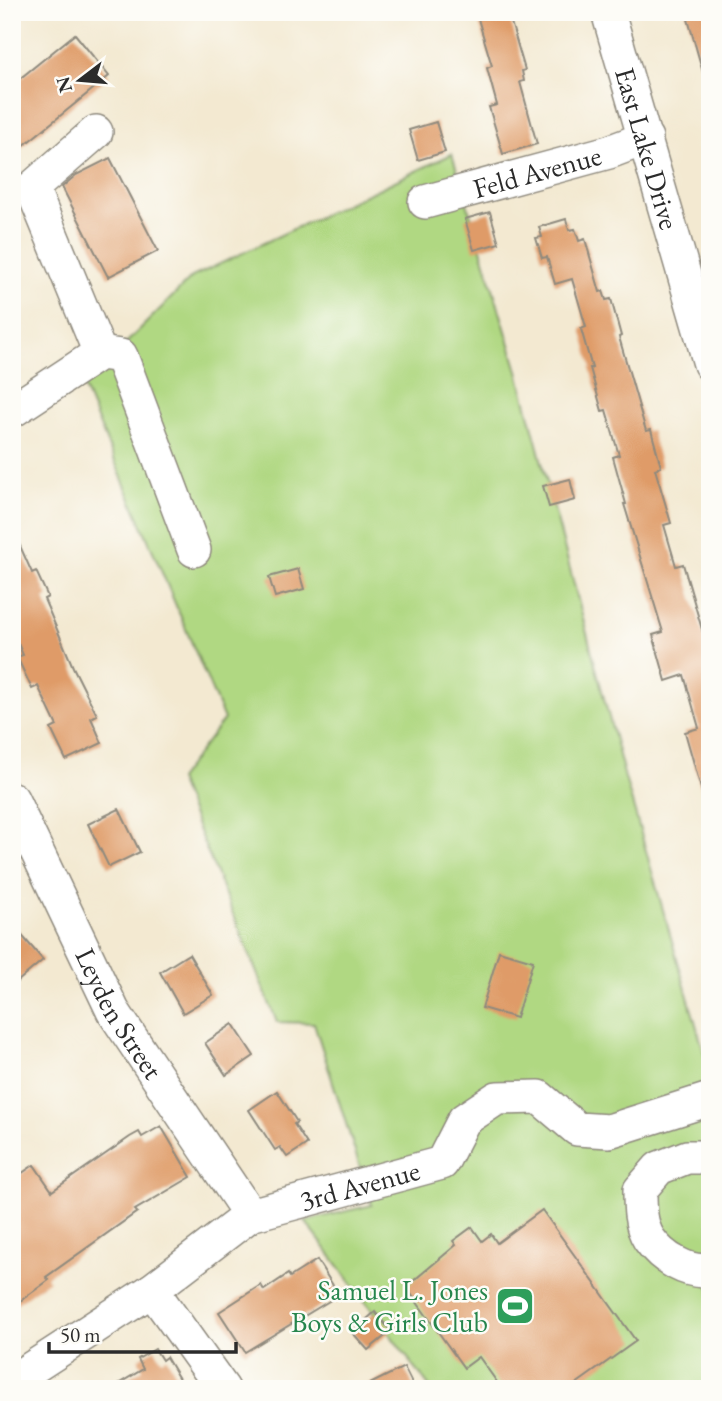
<svg xmlns="http://www.w3.org/2000/svg" width="722" height="1401" font-family="'EB Garamond',serif">
  <style>
    .green { fill: #b0d882; stroke: #6e8256; stroke-width: 2 }
    .building { fill: #df9b68 }
    .lines { fill: none; stroke-linecap: round; stroke-linejoin: round }
    .minor-casing { stroke: #8f8a7e; stroke-width: 36 }
    .minor { stroke: #fff; stroke-width: 33 }
    .labels { text-anchor: middle; dominant-baseline: central; stroke-width: 5; stroke-linejoin: round; paint-order: stroke }
    .street-label { font-size: 28px; fill: #2b2b2b; stroke: #fdfcf7 }
    .leisure-label { font-size: 28px; fill: #27864d; stroke: #fdfcf7; text-anchor: end }
  </style>
  <rect width="100%" height="100%" fill="#fdfcf7"/>
  <filter id="ink" filterUnits="userSpaceOnUse"><feTurbulence type="fractalNoise" baseFrequency=".0143" numOctaves="2"/><feDisplacementMap in="SourceGraphic" scale="14" xChannelSelector="R" yChannelSelector="G"/><feConvolveMatrix kernelMatrix="1 2 1 2 8 2 1 2 1" color-interpolation-filters="sRGB"/></filter>
  <filter id="wash" filterUnits="userSpaceOnUse"><feTurbulence type="fractalNoise" baseFrequency=".00686" numOctaves="4" result="noise"/><feDisplacementMap in="SourceGraphic" scale="28" xChannelSelector="R" yChannelSelector="G"/><feGaussianBlur stdDeviation="1.57" result="paint"/><feColorMatrix in="noise" values="0 0 0 0 0 0 0 0 0 0 0 0 0 0 0 0 0 1.4 0 .05"/><feComposite in="paint" operator="in"/></filter>
  <g filter="url(#wash)">
    <rect width="100%" height="100%" fill="#f3e9d1"/>
    <!-- green -->
    <path class="green" d="M452 154 516 364 625 778 710 1073V1389H431L305 1221 372 1205 314 1023 277 1022 178 780 224 719 83 386 192 277Z"/>
    <g id="blocks">
      <!-- building -->
      <g class="building">
        <path d="M476 12H508L525 70 522 71 524 81 520 82 537 144 503 154 489 107 497 105 487 68 492 66Z"/>
        <path d="M686 12H710V75L704 76Z"/>
        <path d="M75 34 109 76 12 155V85Z"/>
        <path d="M436 122 445 152 418 160 409 130Z"/>
        <path d="M110 158 158 251 108 277 62 187 76 175Z"/>
        <path d="M490 212 499 243 474 250 465 219Z"/>
        <path d="M566 219 569 230 575 229 579 241 585 239 600 292 603 291 606 300 611 299 621 336 619 337 646 431 651 430 661 467 655 469 671 523 664 525 676 566 683 564 710 657V798L704 799 685 732 699 728 684 675 666 681 653 635 663 632 624 504H626L613 457 619 455 606 410 602 411 590 368H592L581 329 586 327 572 279 555 284 547 257 542 258 536 238 542 237 539 227Z"/>
        <path d="M570 479 575 500 549 507 543 486Z"/>
        <path d="M12 528 32 573 36 571 48 597 44 599 73 667 97 715 91 718 102 743 66 760 51 729 57 726 38 686 32 689 17 657 23 655 12 630Z"/>
        <path d="M298 569 304 589 275 597 269 577Z"/>
        <path d="M119 809 140 852 109 867 88 824Z"/>
        <path d="M12 924 43 960 12 986Z"/>
        <path d="M499 951 533 961 516 1018 482 1008Z"/>
        <path d="M189 954 213 995 183 1013 160 972Z"/>
        <path d="M233 1024 254 1056 226 1075 205 1043Z"/>
        <path d="M277 1091 297 1122 294 1124 307 1144 287 1157 280 1147 275 1150 249 1110Z"/>
        <path d="M161 1126 191 1177 135 1210 137 1212 46 1277 49 1280 12 1307V1180L34 1165 52 1191 130 1137 139 1132 142 1137Z"/>
        <path d="M542 1210 636 1341 569 1389H502L479 1357 464 1368 406 1287 456 1245 453 1241 472 1227 482 1241 491 1234 497 1243Z"/>
        <path d="M317 1260 339 1295 245 1352 219 1312 261 1285 264 1290 288 1274 290 1277Z"/>
        <path d="M375 1312 391 1331 368 1350 352 1332Z"/>
        <path d="M155 1349 162 1360 166 1357 185 1389H110L143 1369 138 1359Z"/>
        <path d="M404 1367 415 1389H360Z"/>
      </g>
    </g>
  </g>
  <g filter="url(#ink)">
    <use href="#blocks" fill-opacity="0" stroke="#8f8a7e" stroke-width="2"/>
    <g class="lines">
      <!-- minor casing -->
      <g class="minor-casing">
        <g id="minor">
          <path id="s1" d="M608 12 710 364"/>
          <path d="M96 132 32 188 100 353"/>
          <path id="s2" d="M425 202 609 152 646 138"/>
          <path d="M12 411 100 353 121 356 194 550"/>
          <path id="s3" d="M12 799 113 1011 250 1215"/>
          <path d="M710 1157H687L659 1168 640 1190C640 1207 640 1225 649 1239 662 1258 688 1274 710 1270"/>
          <path d="M152 1290 223 1389"/>
          <path id="s4" d="M12 1381 152 1290 250 1215 442 1163 464 1120 497 1098 539 1097 577 1129 609 1131 710 1099"/>
        </g>
      </g>
      <!-- minor -->
      <use href="#minor" class="minor"/>
    </g>
  </g>
  <!-- icons -->
  <defs>
    <g id="stadium-square" transform="scale(2.0125)"><rect x="-9" y="-9" width="18" height="18" rx="4" fill="#2e9e5b" stroke="#fdfcf7"/><path d="M0-5a6.5 5 0 1 0 0 10a6.5 5 0 1 0 0-10ZM-3.5-1.8h7v3.6h-7Z" fill="#fff"/></g>
  </defs>
  <g fill-rule="evenodd">
    <use href="#stadium-square" x="515" y="1306"/>
  </g>
  <g class="labels">
    <!-- street labels -->
    <g class="street-label">
      <text stroke="none"><textPath href="#s1" startOffset="142">East Lake Drive</textPath></text>
      <text stroke="none"><textPath href="#s2" startOffset="116">Feld Avenue</textPath></text>
      <text stroke="none"><textPath href="#s3" startOffset="240">Leyden Street</textPath></text>
      <text stroke="none"><textPath href="#s4" startOffset="404">3rd Avenue</textPath></text>
    </g>
    <!-- leisure labels -->
    <g class="leisure-label">
      <text x="488" y="1290">Samuel L. Jones<tspan x="488" dy="32">Boys &amp; Girls Club</tspan></text>
    </g>
  </g>
  <!-- margin -->
  <rect width="722" height="1401" fill="none" stroke="#fdfcf7" stroke-width="42"/>
  <!-- north arrow -->
  <g transform="translate(80 80) rotate(254)" stroke="#fdfcf7" stroke-width="5" paint-order="stroke">
  <path d="M0-5L12 26L0 18L-12 26Z" fill="#2b2b2b"/>
  <text y="-10" font-size="19" font-weight="bold" text-anchor="middle" fill="#2b2b2b">N</text>
  </g>
  <!-- scale -->
  <path d="M49 1342v10h187v-10" fill="none" stroke="#2b2b2b" stroke-width="3.5"/>
  <text x="60" y="1342" font-size="21" fill="#2b2b2b" stroke="#fdfcf7" stroke-width="5" paint-order="stroke">50 m</text>
</svg>
